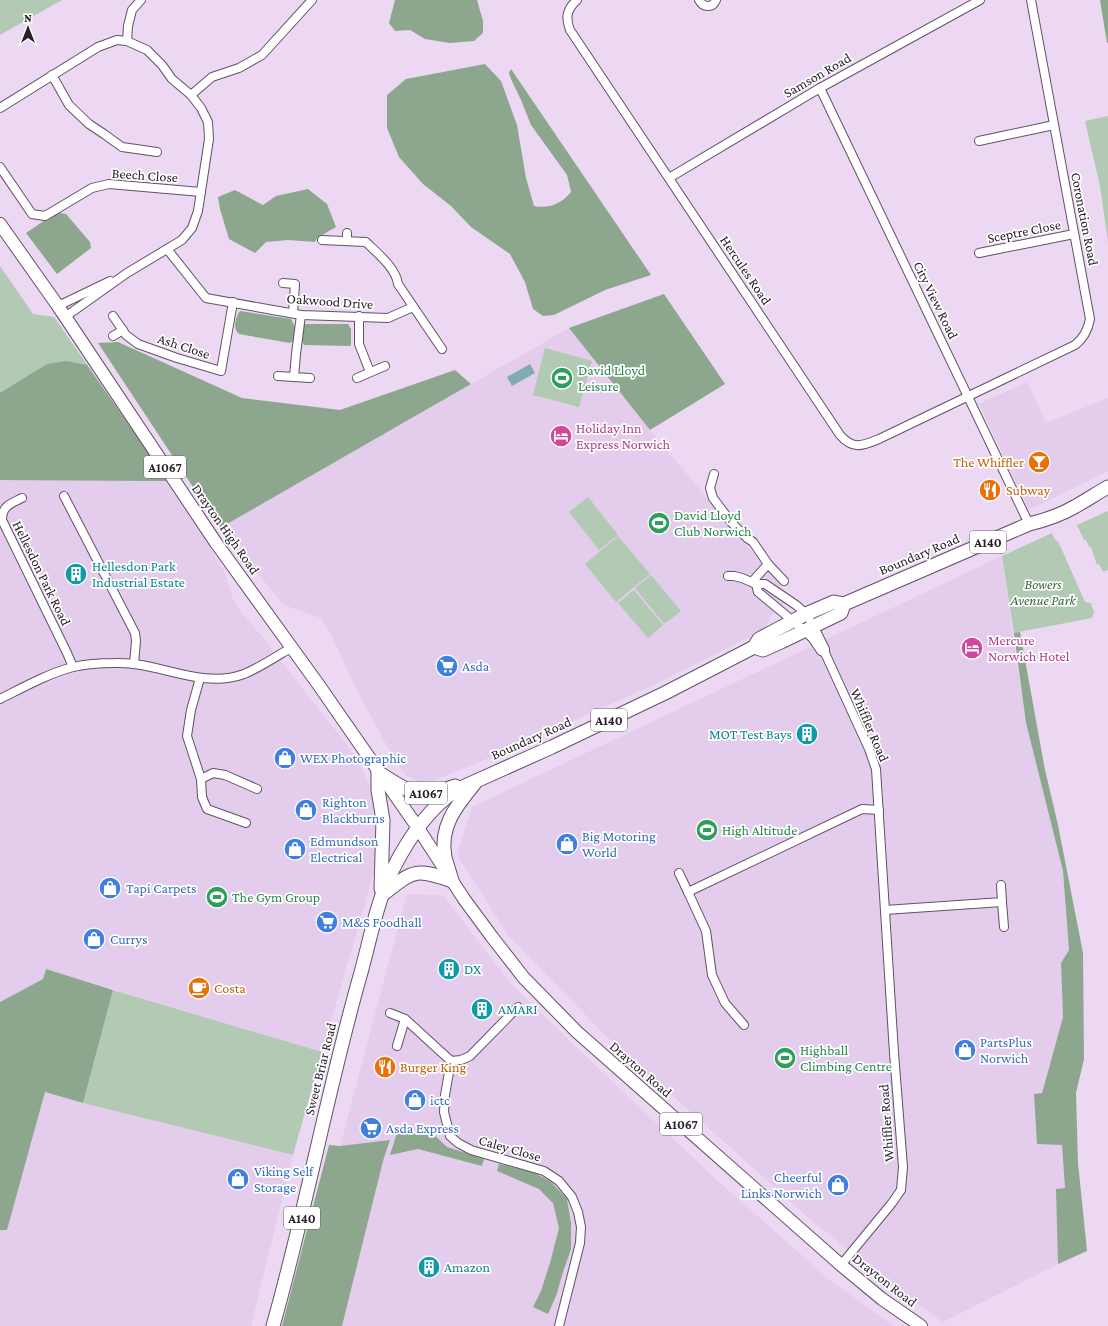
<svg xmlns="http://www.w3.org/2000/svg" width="1108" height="1326" font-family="'Crimson Pro',serif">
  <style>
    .built { fill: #e4ccec }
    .green { fill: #b2c9b3 }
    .forest { fill: #8ca78e }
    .water { fill: #7facb1 }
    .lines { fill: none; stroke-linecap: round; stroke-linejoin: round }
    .minor-casing { stroke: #625167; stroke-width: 10 }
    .primary-casing { stroke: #625167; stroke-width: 14 }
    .trunk-casing { stroke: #625167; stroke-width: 15 }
    .minor { stroke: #fff; stroke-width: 8 }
    .primary { stroke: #fff; stroke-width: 12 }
    .trunk { stroke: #fff; stroke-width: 13 }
    .labels { text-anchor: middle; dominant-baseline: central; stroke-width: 3.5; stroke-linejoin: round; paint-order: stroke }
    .shield { fill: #fff; stroke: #68636a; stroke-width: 1 }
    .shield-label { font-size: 13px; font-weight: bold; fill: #28202a }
    .street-label { font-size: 14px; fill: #28202a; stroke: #fff }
    .leisure-label { font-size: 14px; fill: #27864d; stroke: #fff; text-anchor: start }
    .hotel-label { font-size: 14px; fill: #b23c85; stroke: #fff; text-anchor: start }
    .food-label { font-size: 14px; fill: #c56008; stroke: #fff; text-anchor: start }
    .culture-label { font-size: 14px; fill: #0d838f; stroke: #fff; text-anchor: start }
    .park-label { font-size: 14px; font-style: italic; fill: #37633d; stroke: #fff }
    .shop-label { font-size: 14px; fill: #366cbe; stroke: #fff; text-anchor: start }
  </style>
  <rect width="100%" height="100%" fill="#ecd8f2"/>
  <!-- built -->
  <g class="built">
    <path d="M569 328 650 430 790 597 770 618 766 629 651 686 484 760 435 780 418 782 404 774 392 755 359 694 332 637 321 618 284 605 220 528Z"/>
    <path d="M1027 382 1046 423 1108 398V471L1029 510 979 404Z"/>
    <path d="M0 480 168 481 224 571 233 599 241 612 259 633 347 745 363 771 372 791 378 813 377 858 366 900 322 1052 46 969 43 979 0 1002Z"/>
    <path d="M1002 556 1026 723 1063 871 1069 950 1061 963 1063 1017 1041 1093 1034 1094 1062 1145 1065 1189H1056L1058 1264 943 1322 902 1293 811 1220 604 1034 508 935 457 855 472 807Z"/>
    <path d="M407 894 443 895 510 983 601 1071 720 1183 831 1281 893 1326H342L383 1161 390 1141 340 1146Z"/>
    <path d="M45 1092 83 1103 293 1155 251 1326H0V1230H7Z"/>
  </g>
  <!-- green -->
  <g class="green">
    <path d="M0 0H62L0 35Z"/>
    <path d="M1108 116V242L1100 186 1085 121Z"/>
    <path d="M0 266 33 314 54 317 168 481 0 480Z"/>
    <path d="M545 348 592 361 579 407 533 395Z"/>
    <path d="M588 497 618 535 599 550 569 512Z"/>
    <path d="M1108 511V570L1103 572 1099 564 1097 565 1091 547H1089L1086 540H1084L1077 525Z"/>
    <path d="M1052 533 1055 540 1058 541 1085 602 1091 603 1094 612 1092 618 1014 633 1002 556Z"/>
    <path d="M618 536 650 574 616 602 585 564Z"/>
    <path d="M651 575 681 611 664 624 635 588Z"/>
    <path d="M634 590 663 625 648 638 618 603Z"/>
    <path d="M113 990 322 1052 293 1155 83 1103Z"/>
  </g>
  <!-- forest -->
  <g class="forest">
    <path d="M395 0H477L483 21V33L474 41 450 43 425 39 410 30 395 31 389 23Z"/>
    <path d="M1100 0H1108V43H1107Z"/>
    <path d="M485 64 501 81 517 125 526 178 534 206C549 209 561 204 571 192L567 175 531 125 521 100 511 79 509 73 511 69 651 275 605 290 554 315 543 316 533 309 525 282 510 254 471 227 451 206 423 184 399 157 387 128V95L406 79Z"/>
    <path d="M308 189 327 204 336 227 317 238 315 242 288 240 266 242 255 253 229 239 220 209 218 197 235 190 263 205 276 196Z"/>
    <path d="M60 213 66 214 90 242 91 248 57 274 26 233 54 214Z"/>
    <path d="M664 294 725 384 650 430 569 328Z"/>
    <path d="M240 311 291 319 295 327 293 341 290 343 239 334C232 329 236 316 240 311Z"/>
    <path d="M306 324H348L351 329V345L350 346 304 345 300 338 303 325Z"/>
    <path d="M118 342 242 398 340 410 455 370 471 384 220 528 98 343Z"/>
    <path d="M66 361 87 365 168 481 0 480V393L47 364Z"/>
    <path d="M1020 632 1045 770 1058 825 1083 953 1084 1059 1076 1093 1078 1163 1087 1251 1058 1264 1056 1189 1065 1188 1062 1145 1037 1144 1034 1094 1042 1093 1063 1017 1061 963 1069 950 1063 871 1026 723 1014 633Z"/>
    <path d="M46 969 113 990 83 1103 45 1092 7 1230H0V1002L43 979Z"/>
    <path d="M397 1133H432L447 1147 484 1159 482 1166 418 1149 390 1155Z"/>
    <path d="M390 1140 383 1161 342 1326H282L329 1145 340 1146Z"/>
    <path d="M499 1164 533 1172 551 1182 567 1199 571 1223V1249L563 1272 556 1296 548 1314 533 1307 541 1291 550 1263 559 1228 553 1203 539 1189 497 1171Z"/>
  </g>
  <!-- water -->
  <path class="water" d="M530 364 535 373 512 386 507 377Z"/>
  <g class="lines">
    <!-- minor casing -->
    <g class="minor-casing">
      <g id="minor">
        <path d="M577 0C567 9 565 17 570 30L840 435C853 450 862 446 879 439L1075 345C1084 338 1088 330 1090 319L1031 0"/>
        <path d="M699 0C703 8 713 8 716 0"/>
        <path d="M127 41 128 26 132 10 141 0"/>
        <path d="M52 75 69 105 89 124 104 134 122 147 157 152"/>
        <path d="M820 88 1029 524"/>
        <path d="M191 95 212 77 239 68 262 55 312 0"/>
        <path d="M0 108 98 47 117 40 127 41 147 50 162 65 172 79 191 95 201 108 208 122 209 139 198 211 192 228 182 240 127 273 65 317"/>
        <path d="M979 141 1054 125"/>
        <path d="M0 167 32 214 45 216 92 188 109 184 201 192"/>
        <path d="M669 178 820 88 980 0"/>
        <path d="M347 233V241"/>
        <path d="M322 240 366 242C377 253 396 268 398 284L442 349"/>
        <path d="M167 249 206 298 301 315 388 318 413 307"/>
        <path d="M979 253 1074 234"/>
        <path d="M283 283 295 284 293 313"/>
        <path d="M58 306 110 281"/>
        <path d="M301 315 296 354 294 377 310 378"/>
        <path d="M113 316 126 335 138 344 177 358 221 371 233 302"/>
        <path d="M359 316V344L370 372"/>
        <path d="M113 336 123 330"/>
        <path d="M278 376 294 377"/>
        <path d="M357 378 385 366"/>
        <path d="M714 474 710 488 713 498 731 522 747 538 753 542 768 564 752 582"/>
        <path d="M64 496 135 633 136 641 134 664"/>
        <path d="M22 498C10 504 2 506 2 520L67 653 73 667"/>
        <path d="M768 564 784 581"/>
        <path d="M728 576H734L742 578 756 584H765L796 605 806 614 814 627 825 649V653L869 749 876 769 894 1053 903 1167 901 1190 892 1203 841 1265"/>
        <path d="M756 584 758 592 805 631 813 639 821 651 825 653"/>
        <path d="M200 678 191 710 187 736 201 779 202 797 207 809 246 823"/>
        <path d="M0 699C22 688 49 673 73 667 86 664 101 663 115 663 158 661 201 690 244 674 261 667 277 656 292 647"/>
        <path d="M201 779 213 773 225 775 257 789"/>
        <path d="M679 873 688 892 862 809 879 810"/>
        <path d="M688 892 706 931 712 975 725 1003 744 1025"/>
        <path d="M1002 902 1004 927"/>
        <path d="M885 910 1002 902 1001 885"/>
        <path d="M390 1013 405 1019 451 1061 461 1060 470 1056 518 1007"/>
        <path d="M397 1046 405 1019"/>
        <path d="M451 1061 445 1095 444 1112 450 1136 458 1143 471 1150 544 1171 559 1181 572 1197 578 1212 581 1227 580 1243 559 1326"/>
      </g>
    </g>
    <!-- primary casing -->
    <g class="primary-casing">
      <path id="primary" d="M0 224 58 306 216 543 318 684 418 828 464 899 492 937 524 978 577 1032 841 1265 882 1299 921 1326"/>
    </g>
    <!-- trunk casing -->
    <g class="trunk-casing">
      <g id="trunk">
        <path d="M754 647 763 650 781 642 841 613 844 604"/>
        <path d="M452 881C450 873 447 865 445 857 439 826 457 805 475 783"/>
        <path d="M381 889 383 820 378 790V772C389 779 405 791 418 793 429 796 444 790 455 786"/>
        <path d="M382 895C413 871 414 867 452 881"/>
        <path d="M273 1326C306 1210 327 1092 360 976 370 941 376 903 393 869 408 839 428 809 456 790L552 747 665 693 754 647 759 639 806 614 834 602 844 604 1029 524C1046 520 1061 515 1076 506 1087 500 1097 493 1108 487"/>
      </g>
    </g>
    <!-- minor -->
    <use href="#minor" class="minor"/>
    <!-- primary -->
    <use href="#primary" class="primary"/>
    <!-- trunk -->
    <use href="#trunk" class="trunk"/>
  </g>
  <!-- icons -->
  <defs>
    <g id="stadium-disc" transform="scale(1.15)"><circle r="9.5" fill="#2e9e5b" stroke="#fff"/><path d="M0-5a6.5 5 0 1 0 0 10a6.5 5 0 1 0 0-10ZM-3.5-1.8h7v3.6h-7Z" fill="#fff"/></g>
    <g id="hotel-disc" transform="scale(1.15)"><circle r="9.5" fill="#d1479c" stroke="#fff"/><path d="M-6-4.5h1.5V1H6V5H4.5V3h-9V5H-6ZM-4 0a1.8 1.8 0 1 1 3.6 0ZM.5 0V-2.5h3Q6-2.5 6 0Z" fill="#fff"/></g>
    <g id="bar-disc" transform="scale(1.15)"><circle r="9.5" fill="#e8710a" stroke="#fff"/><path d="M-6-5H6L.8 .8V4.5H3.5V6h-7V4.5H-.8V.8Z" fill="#fff"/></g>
    <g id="restaurant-disc" transform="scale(1.15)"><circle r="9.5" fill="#e8710a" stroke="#fff"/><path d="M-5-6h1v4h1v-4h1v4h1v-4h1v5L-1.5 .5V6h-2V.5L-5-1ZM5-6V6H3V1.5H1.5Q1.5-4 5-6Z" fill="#fff"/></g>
    <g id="building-disc" transform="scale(1.15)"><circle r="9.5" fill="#0f9aa8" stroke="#fff"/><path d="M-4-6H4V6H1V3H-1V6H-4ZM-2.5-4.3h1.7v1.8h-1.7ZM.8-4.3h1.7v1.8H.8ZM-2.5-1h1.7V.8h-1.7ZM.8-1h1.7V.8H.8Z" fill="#fff"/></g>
    <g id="supermarket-disc" transform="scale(1.15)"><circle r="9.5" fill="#3f7fe0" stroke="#fff"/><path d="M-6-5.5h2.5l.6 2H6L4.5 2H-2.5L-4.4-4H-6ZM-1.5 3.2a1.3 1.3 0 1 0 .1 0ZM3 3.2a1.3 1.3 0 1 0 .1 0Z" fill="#fff"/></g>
    <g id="shop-disc" transform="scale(1.15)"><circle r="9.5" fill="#3f7fe0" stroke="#fff"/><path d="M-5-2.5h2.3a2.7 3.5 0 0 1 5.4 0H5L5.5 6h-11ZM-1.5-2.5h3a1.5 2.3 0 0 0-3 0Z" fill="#fff"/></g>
    <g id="cafe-disc" transform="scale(1.15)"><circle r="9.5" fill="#e8710a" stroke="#fff"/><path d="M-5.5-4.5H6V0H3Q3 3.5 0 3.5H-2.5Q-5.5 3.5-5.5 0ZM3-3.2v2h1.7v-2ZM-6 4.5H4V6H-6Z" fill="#fff"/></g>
  </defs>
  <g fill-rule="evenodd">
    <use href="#stadium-disc" x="562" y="378"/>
    <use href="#hotel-disc" x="561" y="436"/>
    <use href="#bar-disc" x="1039" y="462"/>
    <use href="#restaurant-disc" x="990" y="490"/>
    <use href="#stadium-disc" x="659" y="523"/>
    <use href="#building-disc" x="76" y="574"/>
    <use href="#hotel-disc" x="972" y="648"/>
    <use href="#supermarket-disc" x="447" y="666"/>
    <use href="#building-disc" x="807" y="734"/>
    <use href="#shop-disc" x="285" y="758"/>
    <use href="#shop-disc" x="306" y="810"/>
    <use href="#stadium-disc" x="707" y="830"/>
    <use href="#shop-disc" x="567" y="844"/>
    <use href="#shop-disc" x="295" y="849"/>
    <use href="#shop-disc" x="110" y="888"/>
    <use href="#stadium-disc" x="217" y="897"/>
    <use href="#supermarket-disc" x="327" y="922"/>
    <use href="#shop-disc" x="94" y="939"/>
    <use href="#building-disc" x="449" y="969"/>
    <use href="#cafe-disc" x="199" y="988"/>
    <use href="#building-disc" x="482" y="1009"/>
    <use href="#shop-disc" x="965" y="1050"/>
    <use href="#stadium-disc" x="785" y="1058"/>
    <use href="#restaurant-disc" x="385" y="1067"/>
    <use href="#shop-disc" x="415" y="1100"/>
    <use href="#supermarket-disc" x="371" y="1128"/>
    <use href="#shop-disc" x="238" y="1179"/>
    <use href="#shop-disc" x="838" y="1185"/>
    <use href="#building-disc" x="429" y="1267"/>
  </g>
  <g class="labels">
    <!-- shield labels -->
    <g class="shield">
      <rect x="144" y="456" width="42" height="22" rx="3"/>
      <rect x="970" y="531" width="36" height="22" rx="3"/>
      <rect x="591" y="709" width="36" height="22" rx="3"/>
      <rect x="405" y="782" width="42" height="22" rx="3"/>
      <rect x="660" y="1113" width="42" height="22" rx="3"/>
      <rect x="284" y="1207" width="36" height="22" rx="3"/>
    </g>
    <g class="shield-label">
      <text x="165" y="467">A1067</text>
      <text x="988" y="542">A140</text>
      <text x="609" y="720">A140</text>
      <text x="426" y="793">A1067</text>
      <text x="681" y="1124">A1067</text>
      <text x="302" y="1218">A140</text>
    </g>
    <!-- street labels -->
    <g class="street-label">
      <text transform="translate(817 75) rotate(-30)">Samson Road</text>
      <text transform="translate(145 175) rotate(4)">Beech Close</text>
      <text transform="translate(1085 219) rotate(79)">Coronation Road</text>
      <text transform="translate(1024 231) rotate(-11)">Sceptre Close</text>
      <text transform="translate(746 270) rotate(56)">Hercules Road</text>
      <text transform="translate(936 300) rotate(64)">City View Road</text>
      <text transform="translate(330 301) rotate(4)">Oakwood Drive</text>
      <text transform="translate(184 346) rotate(18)">Ash Close</text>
      <text transform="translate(226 529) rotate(55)">Drayton High Road</text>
      <text transform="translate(919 554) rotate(-23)">Boundary Road</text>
      <text transform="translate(42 573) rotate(64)">Hellesdon Park Road</text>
      <text transform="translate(870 725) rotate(67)">Whiffler Road</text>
      <text transform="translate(531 738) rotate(-24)">Boundary Road</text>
      <text transform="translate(320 1069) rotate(-76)">Sweet Briar Road</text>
      <text transform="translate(641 1069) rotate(41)">Drayton Road</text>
      <text transform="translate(886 1123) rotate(-94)">Whiffler Road</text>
      <text transform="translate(510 1148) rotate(16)">Caley Close</text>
      <text transform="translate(885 1280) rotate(38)">Drayton Road</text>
    </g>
    <!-- leisure labels -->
    <g class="leisure-label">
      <text x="578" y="370">David Lloyd<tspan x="578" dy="16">Leisure</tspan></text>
      <text x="674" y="515">David Lloyd<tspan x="674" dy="16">Club Norwich</tspan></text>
      <text x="722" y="830">High Altitude</text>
      <text x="232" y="897">The Gym Group</text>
      <text x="800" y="1050">Highball<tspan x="800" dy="16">Climbing Centre</tspan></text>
    </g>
    <!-- hotel labels -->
    <g class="hotel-label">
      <text x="576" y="428">Holiday Inn<tspan x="576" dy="16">Express Norwich</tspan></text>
      <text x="988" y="640">Mercure<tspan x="988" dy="16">Norwich Hotel</tspan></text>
    </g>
    <!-- food labels -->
    <g class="food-label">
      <text x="1024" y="462" text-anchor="end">The Whiffler</text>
      <text x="1006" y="490">Subway</text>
      <text x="214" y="988">Costa</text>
      <text x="400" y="1067">Burger King</text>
    </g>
    <!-- culture labels -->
    <g class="culture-label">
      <text x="92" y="566">Hellesdon Park<tspan x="92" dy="16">Industrial Estate</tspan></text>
      <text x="792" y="734" text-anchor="end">MOT Test Bays</text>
      <text x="464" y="969">DX</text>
      <text x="498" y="1009">AMARI</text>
      <text x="444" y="1267">Amazon</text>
    </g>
    <!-- park labels -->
    <g class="park-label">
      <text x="1043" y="584">Bowers<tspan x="1043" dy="16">Avenue Park</tspan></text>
    </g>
    <!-- shop labels -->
    <g class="shop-label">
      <text x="462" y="666">Asda</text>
      <text x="300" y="758">WEX Photographic</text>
      <text x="322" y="802">Righton<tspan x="322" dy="16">Blackburns</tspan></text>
      <text x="582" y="836">Big Motoring<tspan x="582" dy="16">World</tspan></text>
      <text x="310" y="841">Edmundson<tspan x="310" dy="16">Electrical</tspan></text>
      <text x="126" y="888">Tapi Carpets</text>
      <text x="342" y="922">M&amp;S Foodhall</text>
      <text x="110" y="939">Currys</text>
      <text x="980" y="1042">PartsPlus<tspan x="980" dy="16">Norwich</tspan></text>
      <text x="430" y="1100">ictc</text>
      <text x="386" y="1128">Asda Express</text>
      <text x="254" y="1171">Viking Self<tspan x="254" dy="16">Storage</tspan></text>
      <text x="822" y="1177" text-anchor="end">Cheerful<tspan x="822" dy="16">Links Norwich</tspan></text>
    </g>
  </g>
  <!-- north arrow -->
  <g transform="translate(28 28)" stroke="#ffffff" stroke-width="3" paint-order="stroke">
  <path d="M0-3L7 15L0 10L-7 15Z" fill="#28202a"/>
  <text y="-6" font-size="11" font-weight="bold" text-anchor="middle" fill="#28202a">N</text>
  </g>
</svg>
